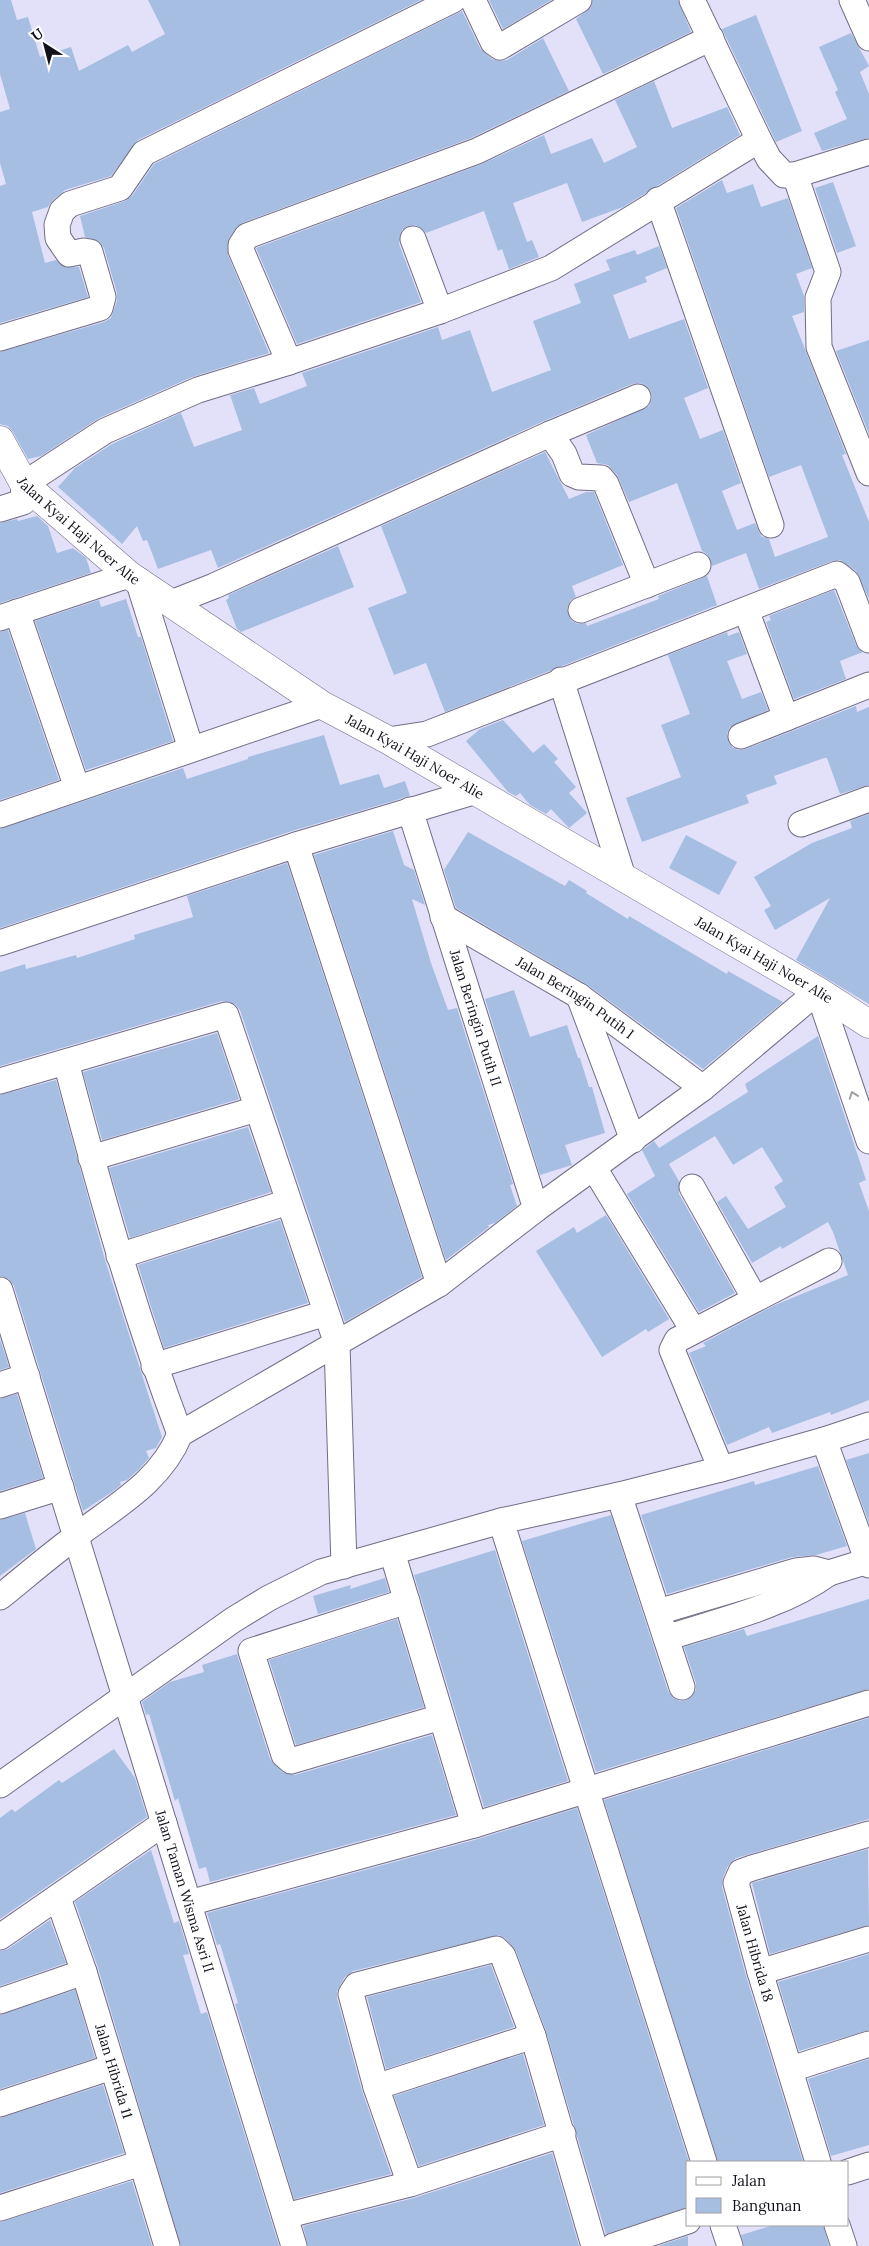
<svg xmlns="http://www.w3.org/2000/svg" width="869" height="2246" font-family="Lora,serif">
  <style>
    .building { fill: #a6bee2 }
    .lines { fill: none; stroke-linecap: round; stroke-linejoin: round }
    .minor-casing { stroke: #716d85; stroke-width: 27 }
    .tertiary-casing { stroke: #716d85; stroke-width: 29 }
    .minor { stroke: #fff; stroke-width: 25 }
    .tertiary { stroke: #fff; stroke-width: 28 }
    .oneway { stroke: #a0a0a3 }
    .labels { text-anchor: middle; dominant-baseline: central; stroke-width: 4; stroke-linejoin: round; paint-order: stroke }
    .street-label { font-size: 14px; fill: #12111a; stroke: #fff }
  </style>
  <rect width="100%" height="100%" fill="#e3e0fa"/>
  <!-- building -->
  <g class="building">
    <path d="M0 0H11L17 20 28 17 40 57 71 47 79 71 128 45 132 52 165 34 148 0H421L138 140 111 176 65 190 53 200 48 207 32 212 45 263 56 260 64 267H79L88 297 0 323V186L6 184 0 163V112L10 109 0 74Z"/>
    <path d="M489 0H551L503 29Z"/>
    <path d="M593 0H678L691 32 603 74 576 19 591 7Z"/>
    <path d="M462 11 480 48 492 59 500 61 507 60 543 38 569 91 471 138 242 223 229 238 228 255 269 353 192 377 99 418 41 456 28 459 13 432 8 426 0 424V352L104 322 111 318 117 301V293L104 248 99 241 85 237 80 216 125 201 132 196 154 164Z"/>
    <path d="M756 15 802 131 776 142 722 29Z"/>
    <path d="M851 33 869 66 860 72 869 94V138L822 151 814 133 847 119 835 92 838 90 819 47Z"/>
    <path d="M654 81 672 128 727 107 740 135 623 207 582 222 567 183 513 203 527 242 532 240 539 257 509 269 502 249 498 251 484 211 426 233 416 225 408 226 402 230 399 244 421 302 297 344 256 248 482 164 544 135 551 154 592 138 604 163 637 147 615 100Z"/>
    <path d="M722 180 727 193 753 184 761 207 788 198 812 268 796 274 804 296V312L792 316 846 454 842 455 869 522V599L856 571 840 560 832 561 759 589 746 553 712 566 707 554 702 551 677 483 629 502 617 475 608 465 597 463 586 435 649 406 652 399 651 392 647 386 640 383 632 384 544 421 218 568 211 550 158 569 147 540 143 541 137 526 122 544 58 487 75 468 112 444 181 413 194 447 242 430 230 395 254 388 260 404 307 386 302 373 438 327 442 340 470 330 492 392 551 370 533 321 581 303 574 284 610 270 606 260 635 250 637 255 659 246 667 268 645 277 647 282 613 295 629 339 684 319 708 388 684 398 700 439 723 430 741 483 722 491 737 530 755 523 761 536 769 539 775 557 828 537 801 465 769 477 676 208Z"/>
    <path d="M833 182 856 246 837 253 815 188Z"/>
    <path d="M869 340V434L836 351Z"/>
    <path d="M545 452 569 499 586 492H594L623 565 572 586 576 597 570 601 567 608 572 621 578 624 586 623 587 626 659 599 658 596 707 576 717 605 445 712 426 663 394 675 368 608 407 593 381 526Z"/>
    <path d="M37 516 48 526 57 553 73 548 86 558 91 573 0 603V523L17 519 18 521Z"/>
    <path d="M338 546 354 587 241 632 237 629 226 600 229 598 228 595Z"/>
    <path d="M834 590 856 645 863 652 840 661 846 679 794 699 766 622 771 620 769 616Z"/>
    <path d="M126 599 138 637H141L173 741 86 770 35 621 99 600 101 607Z"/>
    <path d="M8 630 59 780 0 800V632Z"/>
    <path d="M727 632 728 636 739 632 747 654 727 661 742 699 761 692 768 710 730 727 727 734 732 747 738 750 746 749 856 706 857 712 869 707V785L840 794 827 758H824L774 776 777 784 746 795 749 803 642 842 626 798 681 777 661 725 690 714 668 655Z"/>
    <path d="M503 720 533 753 544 744 558 759 554 762 576 787 569 793 587 813 569 828 551 809 546 814 530 805 520 793 516 796 508 792 466 741 480 729Z"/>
    <path d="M324 735 340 785 379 774 384 788 405 781 410 796 292 831 0 928V829L183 768 187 779 248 759V757Z"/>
    <path d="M869 814V1004L796 960 830 898 775 930 764 910 771 906 754 877 812 843 852 828 850 821Z"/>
    <path d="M393 831 404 865 414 870 425 905 412 899 431 963 448 1010 457 1008 513 1184 510 1185 517 1206 495 1223 488 1225 489 1227 446 1260 314 855Z"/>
    <path d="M468 832 565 886 569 880 587 891 586 893 628 919 629 916 727 974 728 971 783 1002 703 1069 586 984 456 908 444 870Z"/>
    <path d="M686 835 737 862 719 895 669 868Z"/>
    <path d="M287 863 422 1277 345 1322 240 1010 235 1004 222 1001 0 1066V972L25 964 26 969 76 955 77 958 135 939 134 935 193 917 187 896Z"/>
    <path d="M514 990 530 1037 567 1025 578 1058H580L589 1087H592L605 1133 565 1145 572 1165 540 1175 485 999Z"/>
    <path d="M217 1033 239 1099 102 1140 83 1072Z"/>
    <path d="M818 1036 866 1180 859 1183 869 1211V1400L831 1415 830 1412 772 1433 769 1427 727 1445 689 1353 706 1346 703 1343 775 1305 848 1275 833 1232 828 1222 782 1249 781 1246 752 1263 717 1202 726 1196 748 1229 786 1207 774 1187 783 1181 762 1147 733 1165 715 1136 669 1164 679 1181V1194L735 1293 699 1312 627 1194 655 1176 642 1150 645 1148 654 1141 659 1148 748 1092 745 1084Z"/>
    <path d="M56 1080 105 1260 162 1437 156 1448 146 1451 149 1458 138 1470 127 1480 120 1482 121 1485 112 1492 83 1511 14 1286 9 1279 0 1276V1095Z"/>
    <path d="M248 1127 271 1192 130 1238 109 1168Z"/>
    <path d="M606 1215 669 1319 648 1332 646 1329 602 1357 536 1251 574 1227 577 1233Z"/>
    <path d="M280 1220 308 1303 164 1348 138 1265Z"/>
    <path d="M0 1339 9 1367 0 1370Z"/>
    <path d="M17 1394 43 1478 0 1491V1399Z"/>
    <path d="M869 1453V1523L846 1460Z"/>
    <path d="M818 1466 847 1546 816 1555 792 1557 667 1594 641 1515 754 1481 755 1485Z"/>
    <path d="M25 1513 36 1549 0 1576V1520Z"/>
    <path d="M611 1515 668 1691 673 1698 680 1701 687 1700 696 1690V1683L684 1647 744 1629 747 1636 869 1599V1689L596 1772 522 1541Z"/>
    <path d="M495 1550 568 1781 484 1807 414 1575Z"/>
    <path d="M385 1578 389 1592 318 1614 313 1596 351 1585 350 1589Z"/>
    <path d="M397 1619 424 1707 296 1745 269 1660Z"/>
    <path d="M237 1654 270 1759 282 1772 295 1775 432 1735 456 1815 210 1882 206 1867 199 1869 178 1798 175 1801 149 1714 146 1715 142 1702 170 1682 204 1672 202 1665Z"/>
    <path d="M869 1718V1819L736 1858 728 1866 723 1877 722 1887 746 1976 803 2162H718L604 1800Z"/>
    <path d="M114 1749 135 1778 147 1817 0 1919V1818L12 1809 15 1812 59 1780 62 1783Z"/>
    <path d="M577 1808 689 2162 688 2207 606 2234 546 2031 516 1951 506 1939 499 1935 353 1971 345 1977 337 1991V1998L362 2091 391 2174 294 2199 235 2004 238 2003 220 1944 217 1945 207 1913 478 1839Z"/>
    <path d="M868 1849 869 1925 770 1954 752 1883Z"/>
    <path d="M151 1850 174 1923 179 1921 189 1954 183 1955 201 2014 207 2012 279 2246H181L98 1968 75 1902Z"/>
    <path d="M50 1920 66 1963 0 1986V1951L8 1949Z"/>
    <path d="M869 1954V2030L799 2051 778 1982Z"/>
    <path d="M491 1965 514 2027 386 2069 367 1997Z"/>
    <path d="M75 1990 95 2058 0 2089V2015Z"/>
    <path d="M523 2054 544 2125 419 2166 394 2096Z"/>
    <path d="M869 2059V2145L831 2156 808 2079Z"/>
    <path d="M103 2085 124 2153 0 2193V2118Z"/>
    <path d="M552 2153 579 2246H308L303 2226 414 2198Z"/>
    <path d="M132 2181 152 2246H0V2222Z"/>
    <path d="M774 2225H823L829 2246H744L741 2235Z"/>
    <path d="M688 2236V2246H658Z"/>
  </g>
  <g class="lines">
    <!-- minor casing -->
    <g class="minor-casing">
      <g id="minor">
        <path d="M473 0 493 42 500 47 579 0"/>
        <path d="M692 0 759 140 769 159 784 175H795L869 152"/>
        <path d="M852 0 869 38"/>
        <path d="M795 175 828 272 818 298 819 347 869 473"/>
        <path d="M658 200 771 525"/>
        <path d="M413 239 440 311"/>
        <path d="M0 338 100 308 103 297 90 252 84 251 69 254 58 238 57 225 62 211 70 204 120 188 144 153 453 0"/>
        <path d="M289 362 241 250V245L247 236 477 151 711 38"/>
        <path d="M550 434 564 454 572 474 579 477 601 478 606 484 647 585"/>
        <path d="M0 509 23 502 24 484 105 431 198 390 289 362 440 311 551 268 759 140"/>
        <path d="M138 580 191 749"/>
        <path d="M171 603 214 586 550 434 638 397"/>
        <path d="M581 610 698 565"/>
        <path d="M746 610 786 718"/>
        <path d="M17 612 77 788"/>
        <path d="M0 618 129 575"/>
        <path d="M561 680 623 877"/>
        <path d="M741 736 869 685"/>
        <path d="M388 740 427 734 837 574 847 582 869 640"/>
        <path id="s1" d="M410 810 536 1209"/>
        <path d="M0 815 322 705"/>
        <path d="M801 824 869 799"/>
        <path d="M296 845 439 1284"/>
        <path id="s2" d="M443 917 579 996 703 1088"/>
        <path d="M0 943 296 845 473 792"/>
        <path d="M579 996 633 1140"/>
        <path d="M66 1062C99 1188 134 1313 180 1434"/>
        <path d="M0 1081 226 1015 337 1344 344 1566"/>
        <path d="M91 1158 257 1109"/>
        <path d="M594 1168 693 1330"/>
        <path d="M692 1187 755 1299"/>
        <path d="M119 1256 288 1202"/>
        <path id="s3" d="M0 1290 294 2246"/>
        <path d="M154 1366 326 1313"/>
        <path d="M0 1385 27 1376"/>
        <path d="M824 1440 869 1565"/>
        <path d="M721 1469 672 1350 677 1340 829 1261"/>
        <path d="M619 1495 682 1687"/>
        <path d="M0 1506 61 1487"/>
        <path d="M501 1521 704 2162"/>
        <path d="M392 1552 474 1825"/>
        <path d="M0 1597C25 1577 49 1556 75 1537 115 1506 160 1483 180 1434L439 1284 536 1209 703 1088 818 991 869 1141"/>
        <path d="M407 1601 251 1651 284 1755 291 1761 441 1717"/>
        <path d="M658 1612 796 1571 814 1569 829 1573 868 1561"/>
        <path d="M666 1638C721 1620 782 1607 829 1573"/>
        <path d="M0 1785 233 1620 269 1598 321 1572 501 1521 619 1495 721 1469 824 1440 869 1425"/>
        <path id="s4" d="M58 1898 84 1972 167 2246"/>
        <path d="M189 1903 474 1825 869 1703"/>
        <path d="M0 1937 164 1823"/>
        <path d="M760 1972 869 1939"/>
        <path d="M0 2001 84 1972"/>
        <path d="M791 2069 869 2044"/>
        <path d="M376 2087 533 2036"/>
        <path d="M0 2104 112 2067"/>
        <path d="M818 2162 760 1972 736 1883 741 1872 752 1868 869 1834"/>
        <path d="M848 2172 869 2165"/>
        <path d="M410 2184 376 2087 351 1994 357 1985 496 1949 503 1956 533 2036 594 2246"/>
        <path d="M0 2208 141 2163"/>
        <path d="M285 2216 410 2184 563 2134"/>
        <path d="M723 2225 730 2246"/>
        <path d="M837 2225 844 2246"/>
        <path d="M613 2246 688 2221"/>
      </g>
    </g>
    <!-- tertiary casing -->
    <g class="tertiary-casing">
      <g id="tertiary">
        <path id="s5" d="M0 440 24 484 129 575 322 705 388 740 818 991 869 1024"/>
      </g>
    </g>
    <!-- minor -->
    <use href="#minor" class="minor"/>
    <!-- tertiary -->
    <use href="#tertiary" class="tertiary"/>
  </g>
  <!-- one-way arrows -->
  <defs><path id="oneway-chevron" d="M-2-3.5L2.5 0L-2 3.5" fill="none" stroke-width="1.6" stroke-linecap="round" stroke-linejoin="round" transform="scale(1.25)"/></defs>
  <use class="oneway" href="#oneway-chevron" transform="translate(853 1095) rotate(-109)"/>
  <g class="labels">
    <!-- street labels -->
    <g class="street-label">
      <text stroke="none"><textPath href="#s5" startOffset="122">Jalan Kyai Haji Noer Alie</textPath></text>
      <text stroke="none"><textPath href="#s5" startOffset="528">Jalan Kyai Haji Noer Alie</textPath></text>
      <text stroke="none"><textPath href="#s5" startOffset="932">Jalan Kyai Haji Noer Alie</textPath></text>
      <text stroke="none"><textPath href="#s2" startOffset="155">Jalan Beringin Putih I</textPath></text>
      <text stroke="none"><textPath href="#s1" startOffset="218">Jalan Beringin Putih II</textPath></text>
      <text stroke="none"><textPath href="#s3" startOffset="629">Jalan Taman Wisma Asri II</textPath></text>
      <text transform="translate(755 1953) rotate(74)">Jalan Hibrida 18</text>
      <text stroke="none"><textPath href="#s4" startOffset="182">Jalan Hibrida 11</textPath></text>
    </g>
  </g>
  <!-- legend -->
  <rect x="686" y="2161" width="162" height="65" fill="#ffffff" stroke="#a0a0a3"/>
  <rect x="696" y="2177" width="25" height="8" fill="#ffffff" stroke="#a0a0a3"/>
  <text x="732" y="2186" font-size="15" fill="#12111a">Jalan</text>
  <rect x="696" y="2198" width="25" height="15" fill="#a6bee2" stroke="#a0a0a3"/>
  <text x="732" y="2211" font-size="15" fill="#12111a">Bangunan</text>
  <!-- north arrow -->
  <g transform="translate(45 45) rotate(324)" stroke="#ffffff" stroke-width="4" paint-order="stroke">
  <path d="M0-4L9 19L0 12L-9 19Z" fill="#12111a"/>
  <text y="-8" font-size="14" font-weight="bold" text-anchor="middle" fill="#12111a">U</text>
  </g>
</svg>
